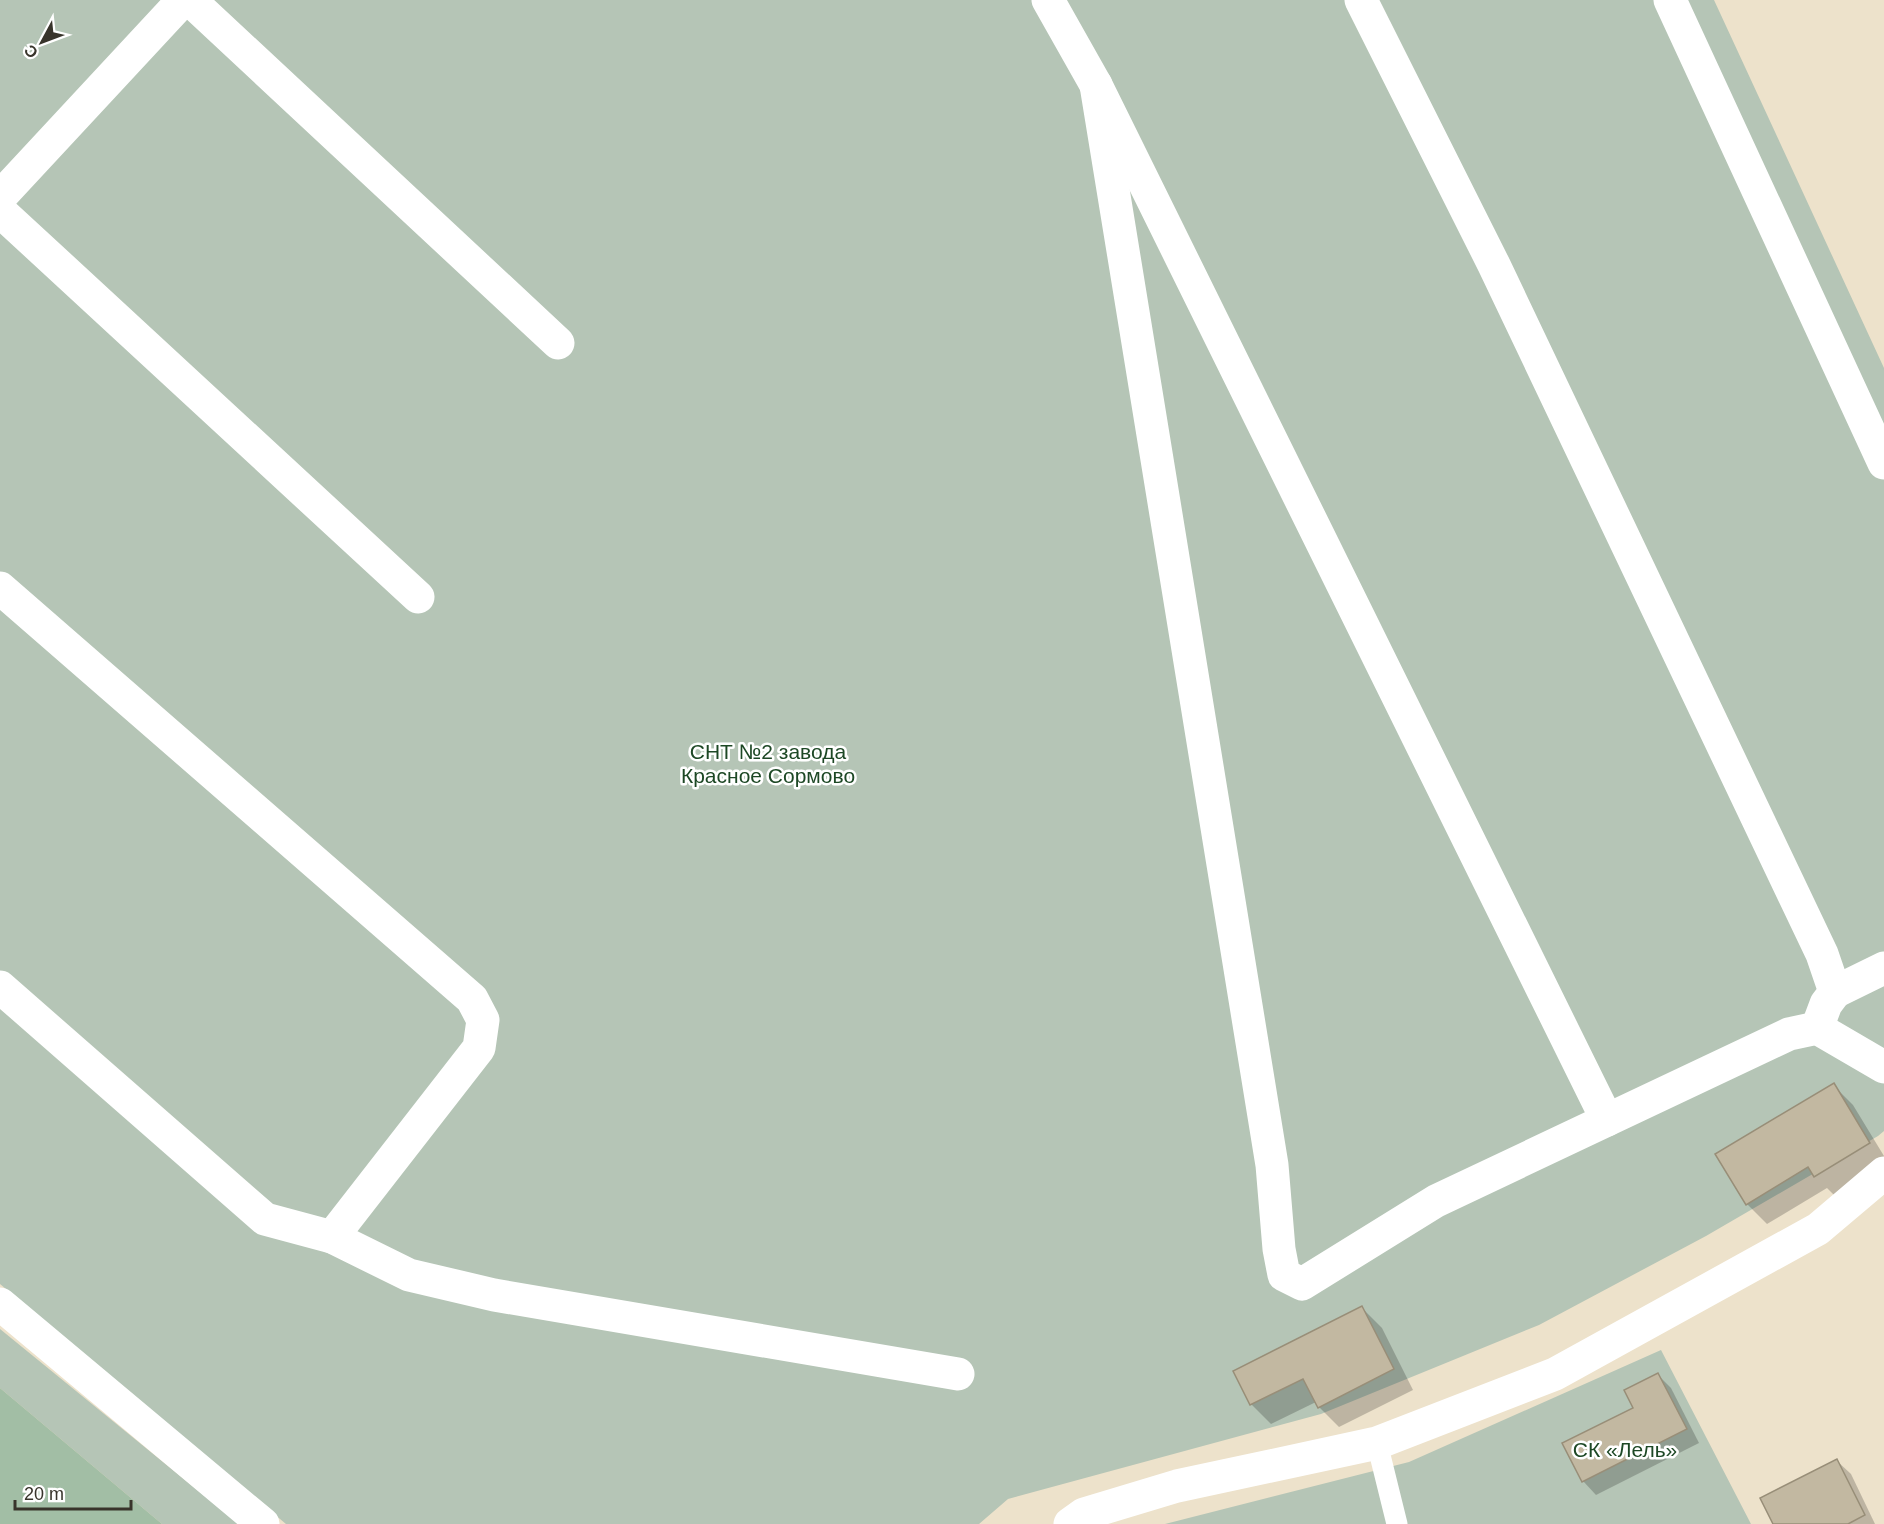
<svg xmlns="http://www.w3.org/2000/svg" width="1884" height="1524" font-family="Helvetica,sans-serif">
  <style>
    .green { fill: #b5c5b6 }
    .forest { fill: #a2bea5 }
    .shadow { fill: #0003 }
    .building { fill: #c2b8a1; stroke: #988e78; stroke-width: 1.5 }
    .lines { fill: none; stroke-linecap: round; stroke-linejoin: round }
    .service { stroke: #fff; stroke-width: 21 }
    .minor { stroke: #fff; stroke-width: 33 }
    .labels { text-anchor: middle; dominant-baseline: central; stroke-width: 5; stroke-linejoin: round; paint-order: stroke }
    .park-label { font-size: 21px; fill: #1d4825; stroke: #fff }
  </style>
  <rect width="100%" height="100%" fill="#ede2cb"/>
  <!-- green -->
  <g class="green">
    <path d="M0 0H1714L1884 368V1131L1878 1136 1706 1236 1539 1325 1321 1414 1008 1499 979 1524H286L0 1284Z"/>
    <path d="M0 1329 239 1524H162L0 1388Z"/>
    <path d="M1661 1350 1751 1524H1165L1409 1462Z"/>
  </g>
  <!-- forest -->
  <path class="forest" d="M0 1388 162 1524H0Z"/>
  <!-- shadow -->
  <g class="shadow">
    <path d="M1833 1085 1853 1105 1884 1156V1167L1835 1196 1827 1188 1767 1224 1747 1204Z"/>
    <path d="M1362 1308 1382 1328 1413 1390 1339 1427 1319 1407 1316 1402 1271 1424 1251 1404Z"/>
    <path d="M1658 1375 1671 1388 1699 1443 1596 1495 1583 1481Z"/>
    <path d="M1837 1461 1851 1474 1875 1524H1775Z"/>
  </g>
  <!-- building -->
  <g class="building">
    <path d="M1834 1083 1870 1143 1814 1177 1808 1167 1746 1205 1715 1154Z"/>
    <path d="M1362 1306 1394 1369 1318 1408 1303 1379 1250 1405 1233 1371Z"/>
    <path d="M1658 1373 1687 1429 1582 1482 1562 1443 1633 1408 1624 1390Z"/>
    <path d="M1837 1459 1865 1515 1848 1524H1773L1760 1498Z"/>
  </g>
  <g class="lines">
    <!-- service -->
    <path class="service" d="M1377 1443 1397 1524"/>
    <!-- minor -->
    <g class="minor">
      <path d="M190 0 558 343"/>
      <path d="M1048 0 1096 85 1607 1120"/>
      <path d="M1361 0 1494 265 1822 954 1835 992 1826 1004 1817 1028"/>
      <path d="M1670 0 1884 463"/>
      <path d="M1096 85 1272 1165 1279 1249 1284 1275 1302 1284 1436 1201 1789 1034 1817 1028 1884 1067"/>
      <path d="M0 197 183 0"/>
      <path d="M0 211 418 597"/>
      <path d="M0 588 472 999 483 1020 479 1048 332 1237"/>
      <path d="M0 987 265 1219 332 1237 409 1275 494 1295 958 1374"/>
      <path d="M1835 992 1884 968"/>
      <path d="M0 1304 263 1524"/>
      <path d="M1070 1524 1084 1514 1177 1486 1377 1443 1555 1374 1818 1229 1884 1173"/>
    </g>
  </g>
  <g class="labels">
    <!-- park labels -->
    <g class="park-label">
      <text x="768" y="751">СНТ №2 завода<tspan x="768" dy="24">Красное Сормово</tspan></text>
      <text x="1625" y="1449">СК «Лель»</text>
    </g>
  </g>
  <!-- north arrow -->
  <g transform="translate(42 42) rotate(229)" stroke="#ffffff" stroke-width="4.5" paint-order="stroke">
  <path d="M0-4.5L10 22L0 15L-10 22Z" fill="#38342b"/>
  <text y="-9" font-size="16" font-weight="bold" text-anchor="middle" fill="#38342b">С</text>
  </g>
  <!-- scale -->
  <path d="M15 1500v9h116v-9" fill="none" stroke="#38342b" stroke-width="3"/>
  <text x="24" y="1500" font-size="18" fill="#38342b" stroke="#ffffff" stroke-width="4.5" paint-order="stroke">20 m</text>
</svg>
